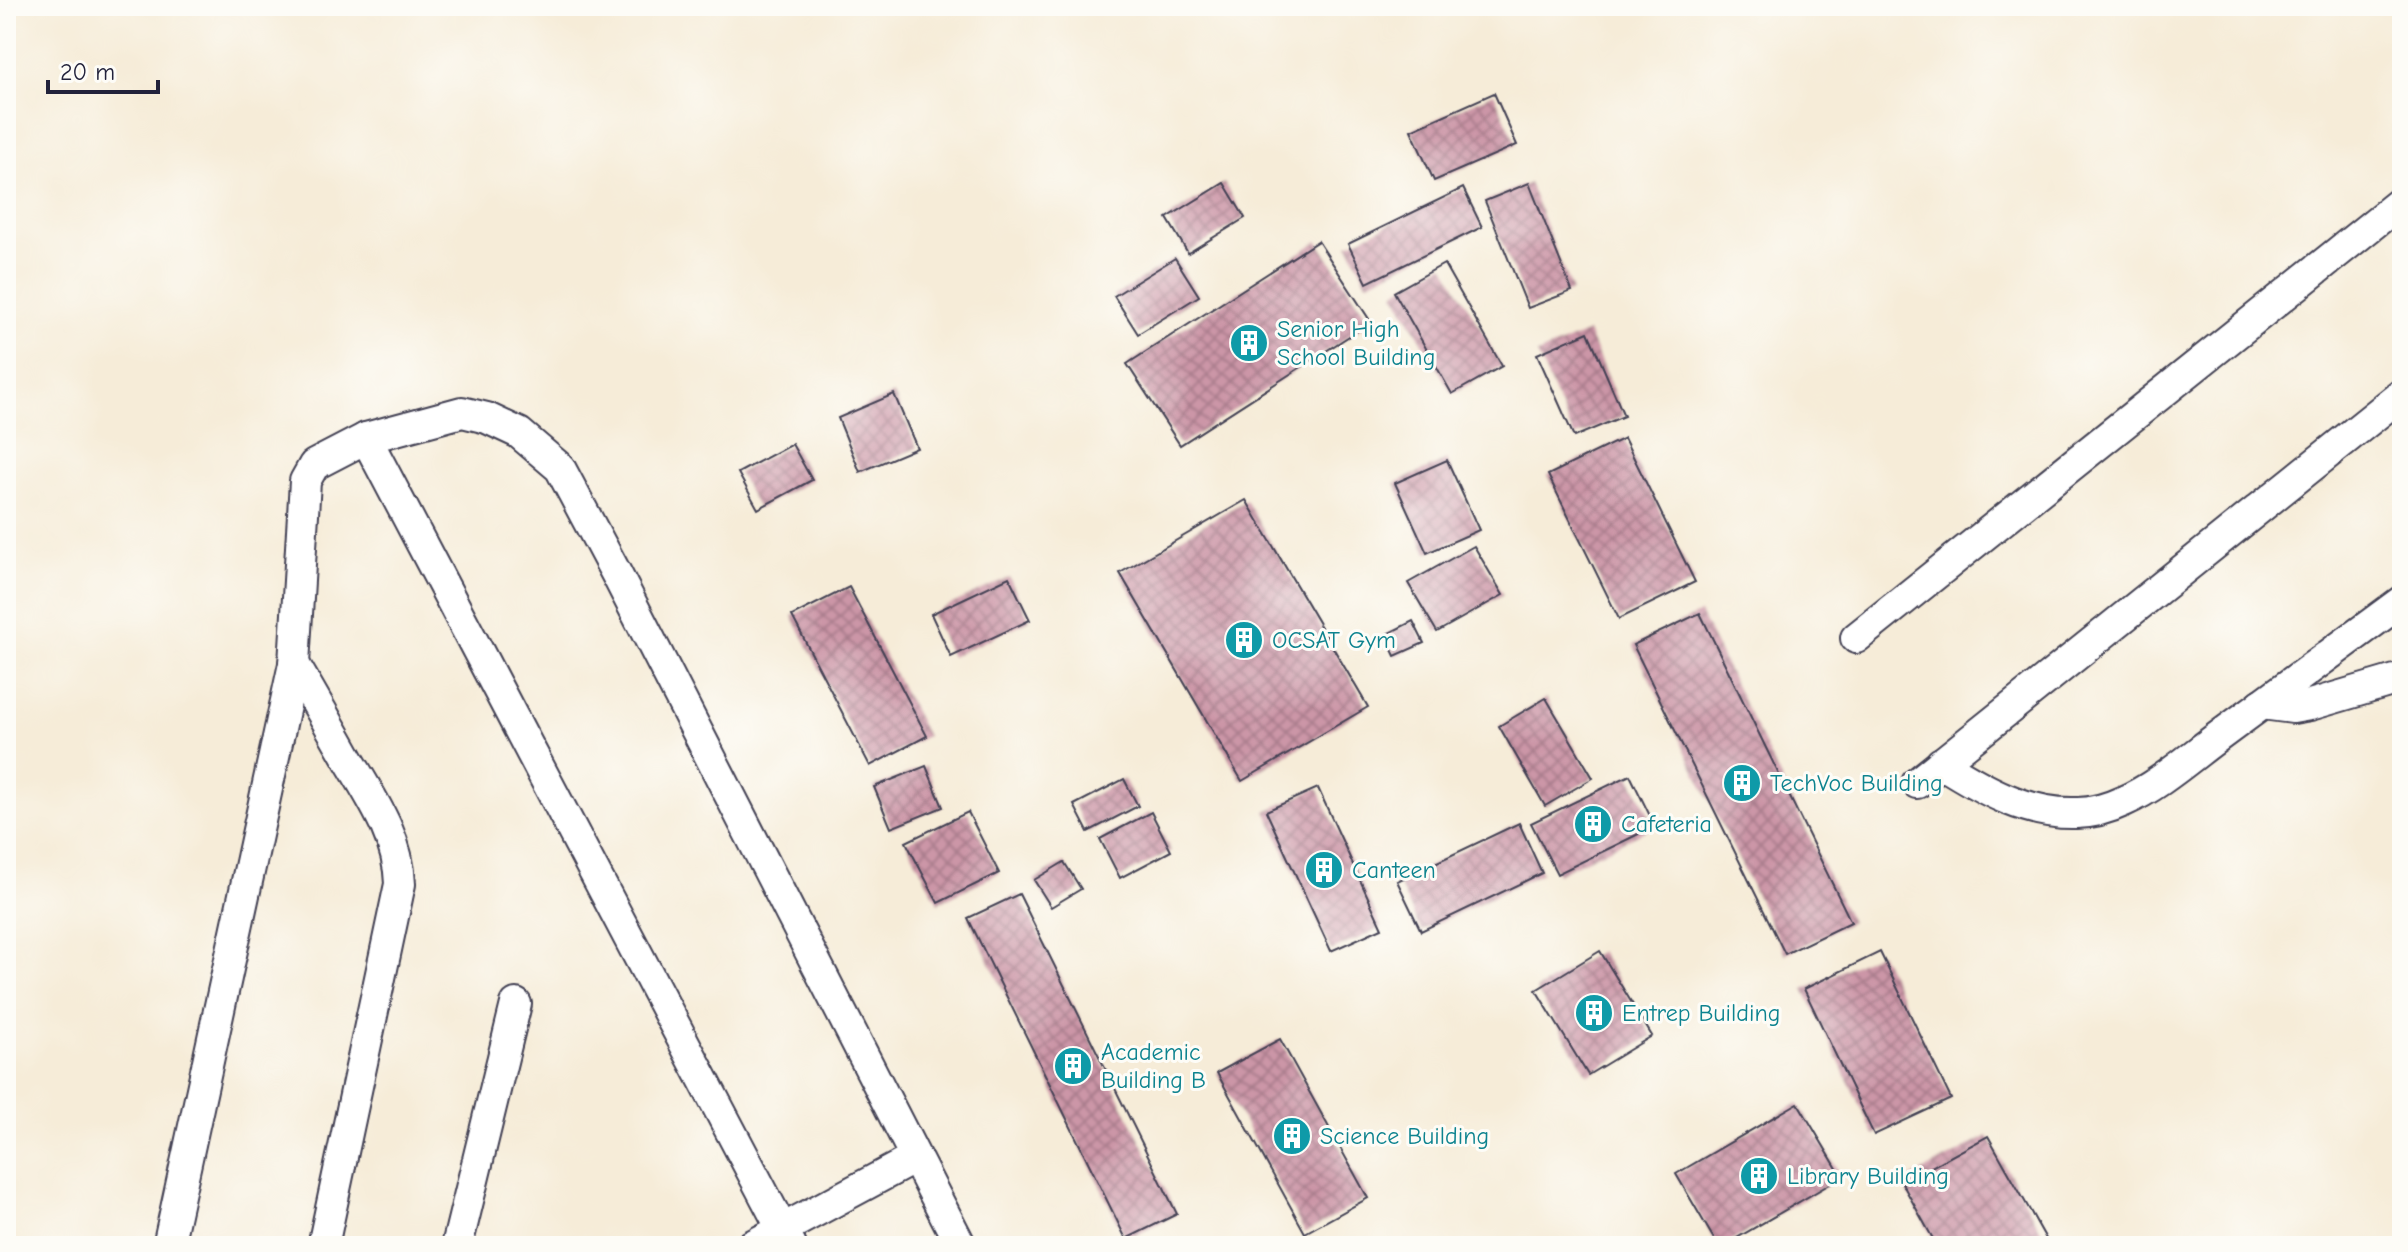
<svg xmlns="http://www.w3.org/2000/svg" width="2408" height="1252" font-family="'Comic Neue',sans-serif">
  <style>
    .building { fill: url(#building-cross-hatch) }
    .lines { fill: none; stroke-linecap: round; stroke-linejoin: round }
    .minor-casing { stroke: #424053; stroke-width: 34 }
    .minor { stroke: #fff; stroke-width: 30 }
    .labels { text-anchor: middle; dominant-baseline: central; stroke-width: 6; stroke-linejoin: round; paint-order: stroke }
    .culture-label { font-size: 24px; fill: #0d838f; stroke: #fdfcf7; text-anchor: start }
  </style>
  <defs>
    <pattern id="building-cross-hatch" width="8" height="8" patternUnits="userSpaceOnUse" patternTransform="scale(2)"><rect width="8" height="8" fill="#cc96a7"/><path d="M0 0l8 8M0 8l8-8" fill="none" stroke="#a57a89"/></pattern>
  </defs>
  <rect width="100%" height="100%" fill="#fdfcf7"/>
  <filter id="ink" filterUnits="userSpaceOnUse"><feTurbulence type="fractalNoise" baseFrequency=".0125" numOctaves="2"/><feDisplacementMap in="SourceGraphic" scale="16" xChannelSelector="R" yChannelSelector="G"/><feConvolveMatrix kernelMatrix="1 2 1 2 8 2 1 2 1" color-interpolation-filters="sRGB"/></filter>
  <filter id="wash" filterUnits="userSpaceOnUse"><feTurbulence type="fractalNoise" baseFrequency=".006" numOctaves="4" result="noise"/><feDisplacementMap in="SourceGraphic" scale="32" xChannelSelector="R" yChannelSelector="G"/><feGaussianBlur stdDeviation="1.8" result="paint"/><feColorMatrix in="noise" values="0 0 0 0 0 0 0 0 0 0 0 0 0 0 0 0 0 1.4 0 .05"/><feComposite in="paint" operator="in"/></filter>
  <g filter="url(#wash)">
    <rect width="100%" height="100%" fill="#f6ecd8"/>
    <g id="blocks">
      <!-- building -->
      <g class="building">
        <path d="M1494 93 1517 145 1434 181 1411 130Z"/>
        <path d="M1224 183 1245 218 1188 253 1167 218Z"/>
        <path d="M1529 183 1572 291 1528 308 1485 201Z"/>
        <path d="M1463 188 1482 227 1367 283 1348 244Z"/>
        <path d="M1318 241 1371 322 1180 445 1127 364Z"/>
        <path d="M1175 258 1199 296 1138 334 1114 296Z"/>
        <path d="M1444 264 1502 366 1452 394 1394 292Z"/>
        <path d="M1588 332 1624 416 1574 437 1537 354Z"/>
        <path d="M894 394 917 448 860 472 838 418Z"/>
        <path d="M1624 438 1695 582 1619 619 1548 475Z"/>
        <path d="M792 444 812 480 758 509 738 473Z"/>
        <path d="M1447 460 1479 530 1427 553 1395 483Z"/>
        <path d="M1246 500 1368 707 1242 781 1120 573Z"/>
        <path d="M1474 546 1503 595 1437 632 1408 583Z"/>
        <path d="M1009 577 1030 620 951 657 931 614Z"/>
        <path d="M849 587 927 736 870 766 792 616Z"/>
        <path d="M1700 613 1851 922 1785 954 1633 645Z"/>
        <path d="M1413 621 1424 643 1395 656 1385 635Z"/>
        <path d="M1546 698 1593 778 1545 806 1499 726Z"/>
        <path d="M926 766 943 807 891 828 874 787Z"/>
        <path d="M1630 775 1655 826 1557 874 1531 823Z"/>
        <path d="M1124 779 1138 806 1088 832 1074 805Z"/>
        <path d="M1318 788 1382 928 1331 951 1266 811Z"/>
        <path d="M968 812 999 873 938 903 906 842Z"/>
        <path d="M1151 812 1171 851 1120 878 1100 839Z"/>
        <path d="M1519 823 1542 873 1421 931 1397 881Z"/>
        <path d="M1064 862 1081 889 1051 907 1034 880Z"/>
        <path d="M1019 894 1177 1214 1126 1239 968 918Z"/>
        <path d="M1600 951 1652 1036 1588 1075 1536 990Z"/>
        <path d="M1880 952 1951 1099 1874 1135 1804 989Z"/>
        <path d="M1280 1039 1368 1198 1305 1233 1217 1073Z"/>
        <path d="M1798 1103 1842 1177 1723 1246H1718L1676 1174Z"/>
        <path d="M1988 1136 2050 1246H1937L1902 1183Z"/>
      </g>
    </g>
  </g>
  <g filter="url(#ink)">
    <use href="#blocks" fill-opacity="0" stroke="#424053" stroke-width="2"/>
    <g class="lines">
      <!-- minor casing -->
      <g class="minor-casing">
        <g id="minor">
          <path d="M366 438 791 1246"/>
          <path d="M1856 638 2402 201"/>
          <path d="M294 664C313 696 331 728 349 760 372 799 399 838 400 884L323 1246"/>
          <path d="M2262 704 2293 708 2310 705 2402 678"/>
          <path d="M1941 763C1982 789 2027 815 2077 813 2093 813 2109 808 2124 801 2158 786 2189 758 2219 736 2280 691 2341 646 2402 601"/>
          <path d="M1917 783 2402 394"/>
          <path d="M168 1246 294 664 305 481 314 465 366 438 462 412 487 418 519 433 560 468 617 575 961 1246"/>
          <path d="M457 1246 516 1004"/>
          <path d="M751 1246 915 1158"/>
        </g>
      </g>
      <!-- minor -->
      <use href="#minor" class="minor"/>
    </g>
  </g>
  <!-- icons -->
  <defs>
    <g id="building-disc" transform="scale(2)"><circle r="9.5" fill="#0f9aa8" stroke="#fdfcf7"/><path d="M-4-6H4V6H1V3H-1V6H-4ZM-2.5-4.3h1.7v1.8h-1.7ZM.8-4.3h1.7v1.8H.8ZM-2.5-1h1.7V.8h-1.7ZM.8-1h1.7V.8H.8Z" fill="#fff"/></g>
  </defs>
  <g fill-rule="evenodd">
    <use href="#building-disc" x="1249" y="343"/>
    <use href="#building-disc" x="1244" y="640"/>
    <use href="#building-disc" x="1742" y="783"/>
    <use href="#building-disc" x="1593" y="824"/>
    <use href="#building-disc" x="1324" y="870"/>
    <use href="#building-disc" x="1594" y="1013"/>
    <use href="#building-disc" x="1073" y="1066"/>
    <use href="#building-disc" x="1292" y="1136"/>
    <use href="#building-disc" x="1759" y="1176"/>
  </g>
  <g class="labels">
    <!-- culture labels -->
    <g class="culture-label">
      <text x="1277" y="329">Senior High<tspan x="1277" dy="28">School Building</tspan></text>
      <text x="1272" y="640">OCSAT Gym</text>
      <text x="1770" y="783">TechVoc Building</text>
      <text x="1621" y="824">Cafeteria</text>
      <text x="1352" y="870">Canteen</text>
      <text x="1622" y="1013">Entrep Building</text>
      <text x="1101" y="1052">Academic<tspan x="1101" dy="28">Building B</tspan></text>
      <text x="1320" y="1136">Science Building</text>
      <text x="1787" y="1176">Library Building</text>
    </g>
  </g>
  <!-- margin -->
  <rect width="2408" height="1252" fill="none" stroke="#fdfcf7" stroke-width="32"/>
  <!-- scale -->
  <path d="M48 80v12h110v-12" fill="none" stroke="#22223b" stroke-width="4"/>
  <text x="60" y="80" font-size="24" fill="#22223b" stroke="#fdfcf7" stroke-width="6" paint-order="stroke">20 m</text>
</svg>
